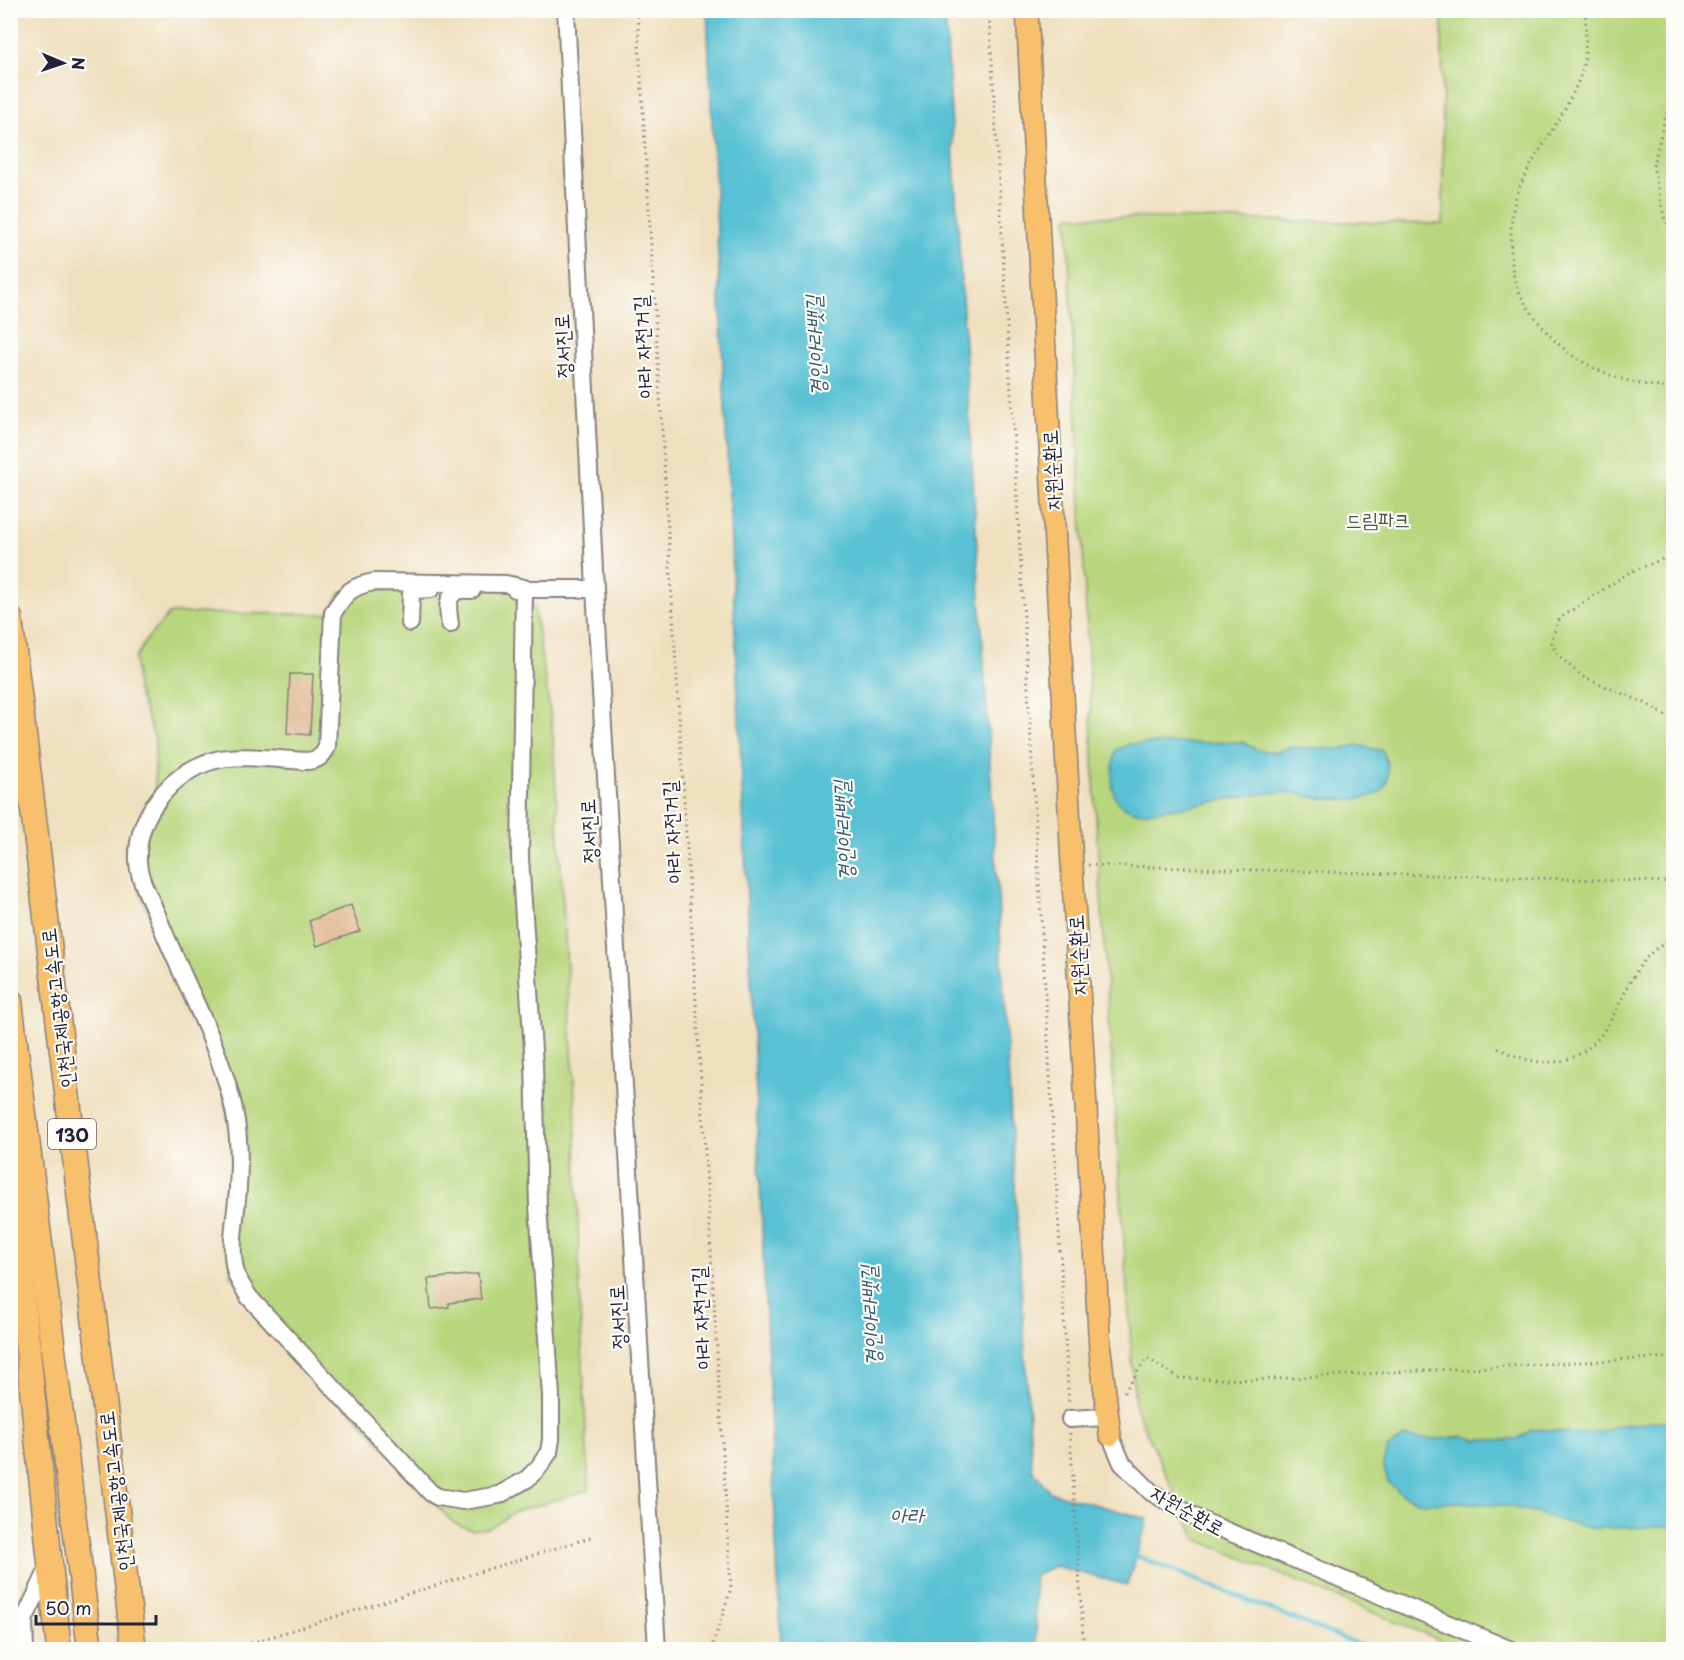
<svg xmlns="http://www.w3.org/2000/svg" width="1684" height="1660" font-family="'Playpen Sans','Poor Story',sans-serif">
  <style>
    .green { fill: #b8d67d; stroke: #6d7c5c; stroke-width: 1.5 }
    .water { fill: #58c1d4; stroke: #3d7288; stroke-width: 1.5 }
    .lines { fill: none; stroke-linecap: round; stroke-linejoin: round }
    .stream { stroke: #58c1d4; stroke-width: 4.5 }
    .building { fill: #e0bb98 }
    .minor-casing { stroke: #88807c; stroke-width: 20 }
    .major-casing { stroke: #88807c; stroke-width: 24 }
    .highway-casing { stroke: #88807c; stroke-width: 27 }
    .path { stroke: #88807c; stroke-width: 3; stroke-dasharray: 1.5 4.5; stroke-linecap: butt }
    .minor { stroke: #fff; stroke-width: 16 }
    .major { stroke: #f8bf6c; stroke-width: 21 }
    .highway { stroke: #f8bf6c; stroke-width: 24 }
    .labels { text-anchor: middle; dominant-baseline: central; stroke-width: 4.5; stroke-linejoin: round; paint-order: stroke }
    .shield { fill: #fdfcf7; stroke: #646373; stroke-width: 1.5 }
    .shield-label { font-size: 18px; font-weight: bold; fill: #22223b }
    .street-label { font-size: 20px; fill: #22223b; stroke: #fdfcf7 }
    .park-label { font-size: 20px; fill: #4f584f; stroke: #fdfcf7 }
    .water-label { font-size: 21px; font-style: italic; fill: #355a71; stroke: #fdfcf7 }
  </style>
  <rect width="100%" height="100%" fill="#fdfcf7"/>
  <filter id="ink" filterUnits="userSpaceOnUse"><feTurbulence type="fractalNoise" baseFrequency=".0167" numOctaves="2"/><feDisplacementMap in="SourceGraphic" scale="12" xChannelSelector="R" yChannelSelector="G"/><feConvolveMatrix kernelMatrix="1 2 1 2 8 2 1 2 1" color-interpolation-filters="sRGB"/></filter>
  <filter id="wash" filterUnits="userSpaceOnUse"><feTurbulence type="fractalNoise" baseFrequency=".008" numOctaves="4" result="noise"/><feDisplacementMap in="SourceGraphic" scale="24" xChannelSelector="R" yChannelSelector="G"/><feGaussianBlur stdDeviation="1.35" result="paint"/><feColorMatrix in="noise" values="0 0 0 0 0 0 0 0 0 0 0 0 0 0 0 0 0 1.4 0 .05"/><feComposite in="paint" operator="in"/></filter>
  <g filter="url(#wash)">
    <rect width="100%" height="100%" fill="#efdfbe"/>
    <!-- green -->
    <g class="green">
      <path d="M1442 11H1673V1649H1461L1196 1539 1135 1407 1096 821 1067 216 1443 224Z"/>
      <path d="M530 581 552 725 575 1100 580 1307 589 1490 514 1512 489 1528 472 1530 454 1523 432 1501 230 1274 234 1147 219 1072 137 884 155 795V739L137 690 135 659 146 640 170 613 328 614 341 592Z"/>
    </g>
    <!-- water -->
    <g class="water">
      <path d="M707 11H945L1032 1469 1050 1492 1148 1519 1127 1585 1055 1566 1034 1576 1037 1649H781Z"/>
      <path d="M1242 742 1257 750 1278 752 1288 747 1343 749 1357 745 1383 751C1387 763 1392 779 1382 790 1370 803 1327 799 1311 797 1302 795 1293 792 1284 792 1244 794 1206 805 1167 809 1158 810 1148 812 1139 812 1134 812 1123 807 1119 803 1108 792 1113 764 1116 750L1130 744Z"/>
      <path d="M1673 1420V1527L1589 1528 1508 1506 1460 1502 1423 1503 1403 1495 1388 1482 1383 1464 1388 1448 1404 1437 1438 1439 1464 1436 1477 1440H1515L1530 1431 1540 1429 1581 1434 1606 1431 1614 1426Z"/>
    </g>
    <g class="lines">
      <!-- stream -->
      <path class="stream" d="M1132 1554 1372 1650"/>
    </g>
    <g id="blocks">
      <!-- building -->
      <g class="building">
        <path d="M290 674H313L310 735 287 733Z"/>
        <path d="M351 905 360 931 317 946 309 921Z"/>
        <path d="M478 1274 481 1299 449 1303V1307L431 1309 428 1279Z"/>
      </g>
    </g>
  </g>
  <g filter="url(#ink)">
    <use href="#blocks" fill-opacity="0" stroke="#88807c" stroke-width="1.5"/>
    <g class="lines">
      <!-- minor casing -->
      <g class="minor-casing">
        <g id="minor">
          <path d="M566 10 595 589 657 1650"/>
          <path d="M374 582 506 584 524 588 520 858 534 1065 538 1206 551 1396V1439L549 1452 539 1467 527 1479 499 1495 463 1501 438 1497 431 1493 249 1297C245 1290 238 1281 236 1273 228 1246 237 1214 238 1187 240 1160 239 1132 233 1105 217 1038 182 979 157 915 150 898 138 878 138 860 136 816 171 773 212 761 237 753 281 760 307 761 318 760 322 757 327 747L333 613C345 593 351 586 374 582Z"/>
          <path d="M515 589H595"/>
          <path d="M410 623 411 593 415 590 431 589"/>
          <path d="M450 624C448 611 445 597 458 590H472"/>
          <path d="M1070 1419 1106 1417"/>
          <path d="M1110 1435 1122 1463 1151 1492 1198 1519 1511 1650"/>
          <path d="M25 1650 24 1620 49 1567"/>
        </g>
      </g>
      <!-- major casing -->
      <g class="major-casing">
        <path id="major" d="M1027 10 1072 865 1100 1350 1110 1435"/>
      </g>
      <!-- highway casing -->
      <g class="highway-casing">
        <g id="highway">
          <path d="M10 618 134 1650"/>
          <path d="M10 1001 90 1650"/>
          <path d="M15 1140 13 1206 59 1650"/>
        </g>
      </g>
      <!-- path -->
      <g class="path">
        <path d="M637 10 731 1588 711 1650"/>
        <path d="M989 10 1069 1405"/>
        <path d="M1585 10C1587 25 1586 60 1581 74 1567 114 1538 147 1520 186 1509 210 1508 258 1516 284 1522 302 1534 316 1545 330 1575 367 1627 386 1674 388"/>
        <path d="M1674 96 1669 103 1653 166 1665 221 1674 228"/>
        <path d="M1674 557H1668L1630 572 1560 618 1553 635 1552 643 1556 653 1581 676 1645 703 1674 721"/>
        <path d="M1088 865 1674 882"/>
        <path d="M1498 1048C1521 1059 1542 1067 1568 1059 1625 1040 1618 959 1674 939"/>
        <path d="M1124 1392 1147 1358 1178 1378 1252 1380 1674 1357"/>
        <path d="M1070 1433 1084 1650"/>
        <path d="M228 1650 592 1537"/>
      </g>
      <!-- minor -->
      <use href="#minor" class="minor"/>
      <!-- major -->
      <use href="#major" class="major"/>
      <!-- highway -->
      <use href="#highway" class="highway"/>
    </g>
  </g>
  <g class="labels">
    <!-- shield labels -->
    <rect class="shield" x="48" y="1119" width="48" height="30" rx="4.5"/>
    <g class="shield-label">
      <text x="72" y="1134">130</text>
    </g>
    <!-- street labels -->
    <g class="street-label">
      <text transform="translate(562 346) rotate(-93)">정서진로</text>
      <text transform="translate(642 347) rotate(-93)">아라 자전거길</text>
      <text transform="translate(1051 470) rotate(-93)">자원순환로</text>
      <text transform="translate(588 831) rotate(-93)">정서진로</text>
      <text transform="translate(671 832) rotate(-93)">아라 자전거길</text>
      <text transform="translate(1077 955) rotate(-93)">자원순환로</text>
      <text transform="translate(57 1008) rotate(-97)">인천국제공항고속도로</text>
      <text transform="translate(617 1317) rotate(-93)">정서진로</text>
      <text transform="translate(700 1318) rotate(-93)">아라 자전거길</text>
      <text transform="translate(115 1491) rotate(-97)">인천국제공항고속도로</text>
      <text transform="translate(1188 1510) rotate(29)">자원순환로</text>
    </g>
    <!-- park labels -->
    <g class="park-label">
      <text x="1378" y="519">드림파크</text>
    </g>
    <!-- water labels -->
    <g class="water-label">
      <text transform="translate(814 346) rotate(-93)">경인아라뱃길</text>
      <text transform="translate(842 831) rotate(-93)">경인아라뱃길</text>
      <text transform="translate(869 1316) rotate(-93)">경인아라뱃길</text>
      <text x="907" y="1514">아라</text>
    </g>
  </g>
  <!-- margin -->
  <rect width="1684" height="1660" fill="none" stroke="#fdfcf7" stroke-width="36"/>
  <!-- north arrow -->
  <g transform="translate(63 63) rotate(92)" stroke="#fdfcf7" stroke-width="4.5" paint-order="stroke">
  <path d="M0-4.5L10 22L0 15L-10 22Z" fill="#22223b"/>
  <text y="-9" font-size="16" font-weight="bold" text-anchor="middle" fill="#22223b">N</text>
  </g>
  <!-- scale -->
  <path d="M36 1615v9h120v-9" fill="none" stroke="#22223b" stroke-width="3"/>
  <text x="45" y="1615" font-size="18" fill="#22223b" stroke="#fdfcf7" stroke-width="4.5" paint-order="stroke">50 m</text>
</svg>
